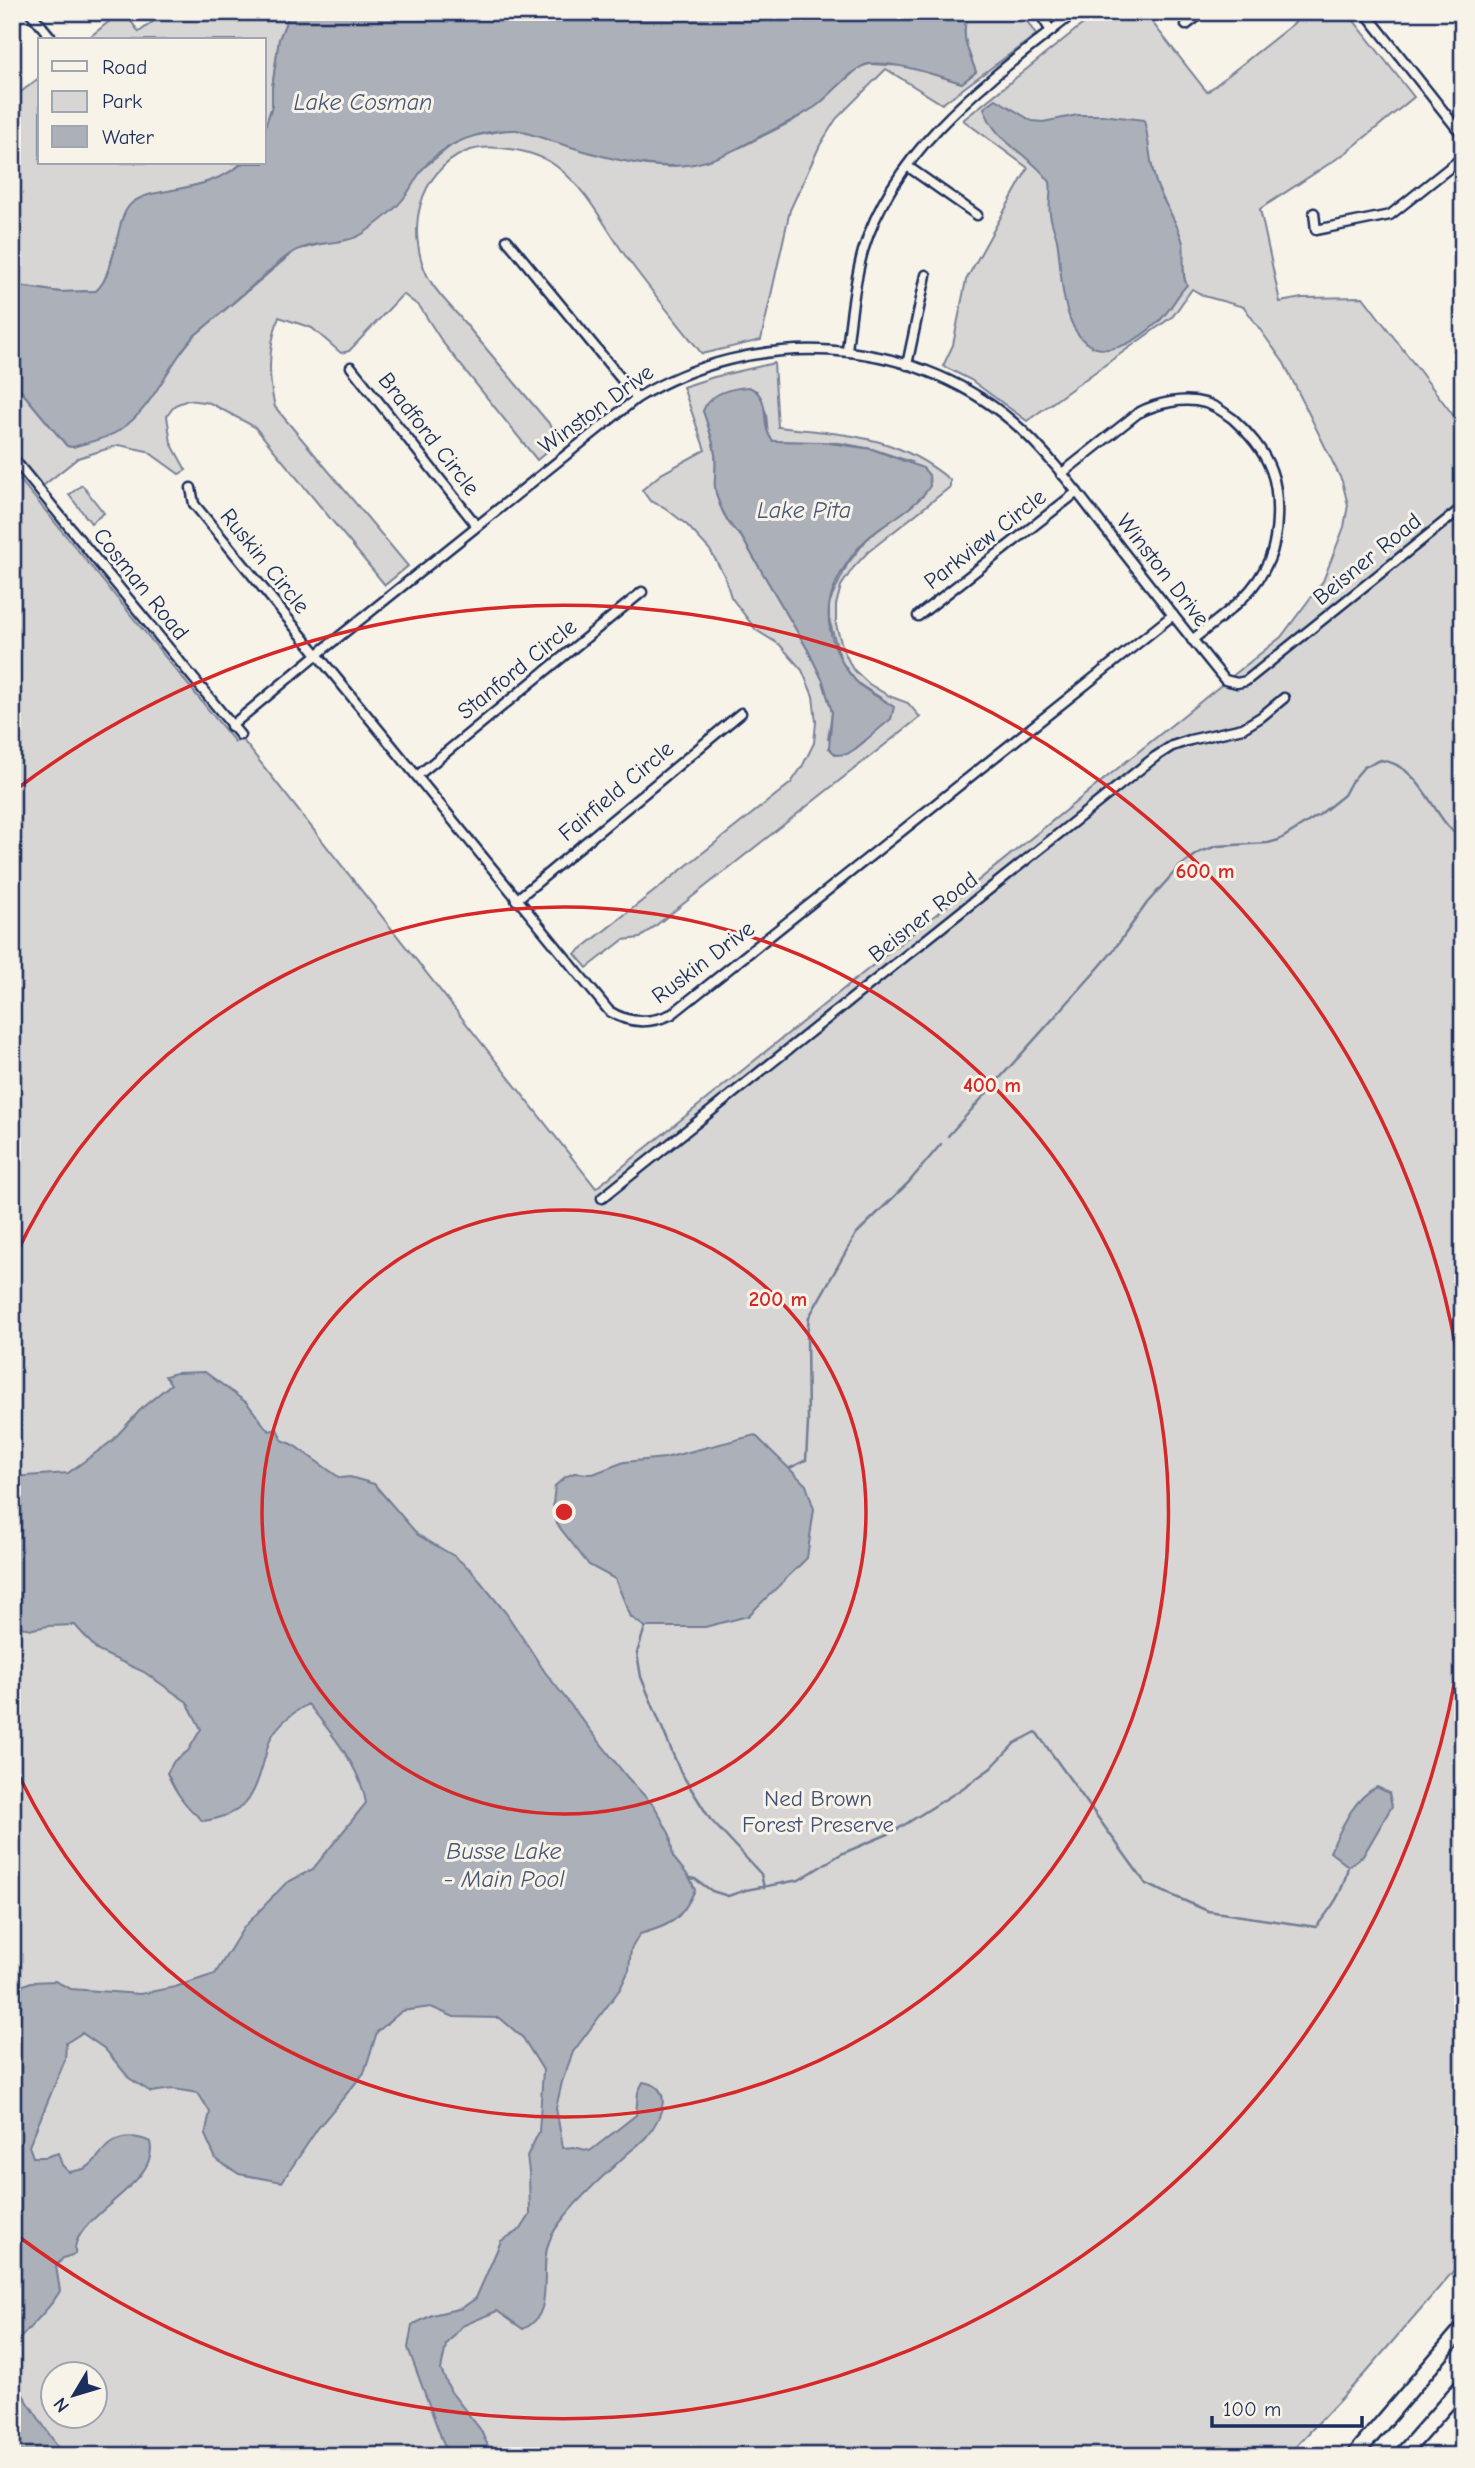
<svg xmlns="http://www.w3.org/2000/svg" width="1475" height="2468" font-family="'Comic Neue',sans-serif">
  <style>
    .green { fill: #d7d6d4; stroke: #798299; stroke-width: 2; fill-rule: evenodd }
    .water { fill: #acb0b9; stroke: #727c95; stroke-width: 2 }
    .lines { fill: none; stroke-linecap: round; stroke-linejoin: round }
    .stream { stroke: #727c95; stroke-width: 2.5 }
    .minor-casing { stroke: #1b2f5e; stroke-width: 13 }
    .motorway-casing { stroke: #1b2f5e; stroke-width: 19 }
    .minor { stroke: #f7f3e8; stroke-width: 8 }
    .motorway { stroke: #f7f3e8; stroke-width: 14 }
    .ring { fill: none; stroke: #d62828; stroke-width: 3.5 }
    .labels { text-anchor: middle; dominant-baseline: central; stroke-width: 6; stroke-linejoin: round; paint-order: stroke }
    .street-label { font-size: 23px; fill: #1b2f5e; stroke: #f7f3e8 }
    .park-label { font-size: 23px; fill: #415076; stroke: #f7f3e8 }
    .water-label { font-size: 24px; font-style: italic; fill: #465679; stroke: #f7f3e8 }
    .centre { fill: #d62828; stroke: #f7f3e8; stroke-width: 3.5 }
    .ring-label { font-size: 21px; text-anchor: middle; font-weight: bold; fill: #d62828; stroke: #f7f3e8; stroke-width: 6; stroke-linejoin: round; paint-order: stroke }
  </style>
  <rect width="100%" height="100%" fill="#f7f3e8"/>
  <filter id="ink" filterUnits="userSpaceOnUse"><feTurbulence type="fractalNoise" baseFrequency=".0143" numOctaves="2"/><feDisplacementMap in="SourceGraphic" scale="14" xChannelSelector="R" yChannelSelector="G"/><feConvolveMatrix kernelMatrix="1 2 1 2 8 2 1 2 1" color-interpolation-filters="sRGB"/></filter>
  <g filter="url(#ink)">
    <!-- green -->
    <g class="green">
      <path d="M121 12H124L139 32 166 12H290L279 40 272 88V106L264 130V40H86Z"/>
      <path d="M969 12H1021L1036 35 942 104 886 69 836 119 820 145 790 210 761 340 702 354C677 322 651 291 627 258 604 226 588 190 556 166 535 150 489 142 465 152 418 173 406 231 427 275 434 291 452 307 463 321 496 360 529 400 562 439L537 460 443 343 420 307 403 294 349 351 341 353 312 328 279 317C268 347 267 375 275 407L408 566 385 585 255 427 210 403 188 400 175 405 167 416 171 443 186 470 179 474 147 451 119 445 78 458 39 489 12 457V380L67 446 73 447 118 431 194 336 296 250 329 242 395 208 422 169 452 145 468 137 506 130H517L621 160 646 165 671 167 741 147 791 122 814 107 860 67 869 64 906 66 962 83 976 72C968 51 959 33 969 12Z"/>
      <path d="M1098 12H1144L1207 92 1308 12H1347L1414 97 1347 152 1260 209 1280 302 1302 298 1363 297 1463 428V2260L1367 2371 1287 2456H12V470L235 742 242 739 596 1188 1281 637 1323 581 1344 527 1348 505 1342 481 1284 363 1244 307 1204 296 1192 289 1173 316 1027 421 971 380 943 366 953 345 966 280 1028 168 963 120ZM52 2374H94V2416H52Z"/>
      <path d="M40 77V163H242C217 185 182 188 150 195L117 244 103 284 96 291 60 292 12 285V99Z"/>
      <path d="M774 363 778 427C846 435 895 434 950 480V487L868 552 853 568 841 586 836 605V625L843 649 852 668 869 684 889 696 908 703 920 717 640 938 623 940 587 968 575 954 791 783 803 765 814 743 816 722 813 696 802 670 780 645 756 630 731 597 724 575 710 550 687 525 664 507 650 501 642 490 661 474 705 450 683 387 714 377ZM741 388H749L757 391 766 413 768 435 773 441 840 443 872 449 912 462 923 496 868 538 847 565 829 603V619L841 661 857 683 886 701 865 741 855 749 828 739 832 712 823 681 808 650 741 536C728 527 717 503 715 487 714 477 717 466 715 454 713 439 708 425 703 411L719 394Z"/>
      <path d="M82 485 104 513 91 523 69 495Z"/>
    </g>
    <!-- water -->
    <g class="water">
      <path d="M290 12H969C959 33 968 51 976 72L962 83C938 76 892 60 868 64 853 67 830 97 815 107 798 118 780 126 763 135 740 147 720 159 694 164 640 174 570 146 517 130 483 129 443 142 422 170 415 179 411 189 404 198 394 211 378 223 364 233 344 246 318 240 297 250 283 257 271 270 259 280 237 299 216 318 194 336 167 365 154 408 120 430 107 439 88 442 73 447L67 446 12 380V285L60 292 96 291C119 269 114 217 132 203 142 195 156 193 168 191 194 186 221 181 243 163H264V130L272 106V88L279 39Z"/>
      <path d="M996 99 1032 121 1043 122 1078 115H1102L1144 120C1150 142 1149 166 1158 188 1166 207 1178 223 1183 243 1185 255 1181 277 1187 285 1176 296 1170 312 1157 323 1122 354 1083 366 1067 310 1060 287 1061 263 1057 240 1055 231 1051 223 1050 214 1048 203 1052 192 1050 182 1030 153 995 144 984 108Z"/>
      <path d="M749 387C774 398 758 425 773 441L822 442 872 449 923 468 929 475 930 486C915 509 889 520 869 537 852 552 835 579 830 601 824 626 838 662 855 680 865 692 882 698 894 707L891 719 855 749 847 754 836 755 829 748 832 712 823 681 808 650 741 536C729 527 717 503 715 487 714 477 717 466 715 454 713 439 708 425 703 411 709 393 732 388 749 387Z"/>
      <path d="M205 1372 247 1403 267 1429 270 1431 277 1429 282 1440 292 1444 340 1478 350 1477 374 1484 418 1535 454 1556 471 1570 506 1613 545 1672 627 1777 655 1807 670 1835 673 1857 690 1878 695 1890C681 1920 672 1925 640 1934L631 1949 629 1970 620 1989 573 2052 562 2082 556 2108 563 2148 574 2147 590 2151 636 2115 638 2092 643 2082C675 2087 662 2117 647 2136 642 2142 634 2148 627 2154 607 2173 584 2192 566 2215 560 2222 552 2233 549 2242 538 2269 557 2315 523 2329L497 2311 462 2326 446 2345 441 2370 451 2392 480 2429 493 2456H448L408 2348 412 2325 432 2315 462 2308 476 2298 501 2241 521 2229 530 2215 529 2172 527 2156 539 2132 543 2070 523 2038 500 2018 454 2017 431 2007 402 2011 377 2032 364 2073 318 2128 282 2182 239 2174 216 2159 205 2135 210 2112 198 2093 173 2089 151 2092 129 2078 105 2049 82 2033 66 2043 65 2060 29 2146 33 2157H46L58 2153 62 2165 69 2172C75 2171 81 2170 86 2168 97 2162 101 2150 111 2143 122 2135 139 2136 150 2142 160 2181 88 2209 76 2243 75 2247 75 2250 75 2254L63 2258 56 2266 60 2291C47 2314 26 2328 12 2349V1990L31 1982 55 1981 71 1989 140 1994 175 1987 215 1974 244 1927 286 1883 313 1869 366 1803C360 1766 331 1733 308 1704 294 1712 280 1722 272 1736 268 1742 267 1750 265 1757 254 1796 248 1815 203 1821 186 1807 176 1793 167 1773L174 1761 188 1751 201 1729 187 1702 144 1672 98 1651 75 1625 48 1626 33 1629 12 1626V1477L68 1473 112 1441 142 1408 171 1384 165 1376 176 1373Z"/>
      <path d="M755 1435 806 1485 814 1509 807 1558 748 1616 705 1627H645L631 1617 615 1579 589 1565 557 1524 553 1504 555 1486 565 1477 574 1473 593 1474 624 1462 665 1458Z"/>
      <path d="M1377 1787 1389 1793 1392 1806 1363 1856 1348 1866 1330 1852C1341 1829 1353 1798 1377 1787Z"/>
      <path d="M12 2378 57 2446 58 2456H12Z"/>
    </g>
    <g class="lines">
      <!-- stream -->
      <g class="stream">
        <path d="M948 1136 1095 972 1113 951 1147 903 1179 867 1200 852 1217 846 1268 843 1279 840 1319 815 1344 795 1351 782 1364 767 1381 760C1416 765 1428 802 1447 825 1452 831 1458 836 1463 841"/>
        <path d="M790 1468 806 1460 808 1423 807 1335 809 1317 856 1234 909 1182 941 1144"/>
        <path d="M645 1627 637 1653 641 1677 680 1771 710 1819 761 1874 764 1888"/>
        <path d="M690 1878 695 1879 712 1891 728 1896 746 1890 799 1880 841 1854 893 1832 960 1790 991 1768 1015 1743 1036 1732 1146 1884 1208 1911 1316 1927C1333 1906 1343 1893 1348 1866"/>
      </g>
      <!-- minor casing -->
      <g class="minor-casing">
        <g id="minor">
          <path d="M30 12 53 40"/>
          <path d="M1039 12 1051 31"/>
          <path d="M1365 12 1463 136"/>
          <path d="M1186 25 1203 12"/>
          <path d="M907 166 977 215"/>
          <path d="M1314 213 1316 230 1390 215 1463 157"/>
          <path d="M507 240 637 398"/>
          <path d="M847 351C850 322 855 279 863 251 895 145 993 77 1075 12"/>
          <path d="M907 365 926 275"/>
          <path d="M351 367 477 526"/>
          <path d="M12 457 240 735"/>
          <path d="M1061 474 1138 413C1157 403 1184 397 1205 403 1215 405 1225 413 1233 419 1248 432 1264 451 1271 470 1280 493 1279 537 1269 560 1253 597 1223 615 1192 640"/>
          <path d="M191 488 194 504 609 1011C629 1024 650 1024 672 1014L1173 615"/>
          <path d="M918 616 1077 492"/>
          <path d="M231 726 325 648 637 398C752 328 908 333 1013 422 1047 451 1080 496 1107 531 1146 581 1185 631 1225 680L1237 683 1246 681 1463 507"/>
          <path d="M417 776 642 592"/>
          <path d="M516 900 741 713"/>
          <path d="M602 1198 1155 757 1172 746 1190 740 1243 728 1261 717 1284 698"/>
        </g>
      </g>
      <!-- motorway casing -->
      <g class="motorway-casing">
        <g id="motorway">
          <path d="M1354 2456 1463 2328"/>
          <path d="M1401 2456 1463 2385"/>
        </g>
      </g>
      <!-- minor -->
      <use href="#minor" class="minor"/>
      <!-- motorway -->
      <use href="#motorway" class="motorway"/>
    </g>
  </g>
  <!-- distance rings -->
  <g class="ring">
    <circle cx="564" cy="1512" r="302"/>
    <path d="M13 1261A605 605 0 1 1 13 1763"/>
    <path d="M1462 1638A907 907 0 0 1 18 2236M18 788A907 907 0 0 1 1462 1386"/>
  </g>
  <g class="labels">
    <!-- street labels -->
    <g class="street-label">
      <text transform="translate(596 409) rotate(-36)">Winston Drive</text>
      <text transform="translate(429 434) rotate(52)">Bradford Circle</text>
      <text transform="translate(985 539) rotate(-38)">Parkview Circle</text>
      <text transform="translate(1367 559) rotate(-39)">Beisner Road</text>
      <text transform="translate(265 561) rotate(51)">Ruskin Circle</text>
      <text transform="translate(1163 570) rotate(52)">Winston Drive</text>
      <text transform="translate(141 584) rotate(51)">Cosman Road</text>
      <text transform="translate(517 669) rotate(-39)">Stanford Circle</text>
      <text transform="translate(616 791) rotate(-40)">Fairfield Circle</text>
      <text transform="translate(923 917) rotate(-38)">Beisner Road</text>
      <text transform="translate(703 962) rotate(-37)">Ruskin Drive</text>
    </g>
    <!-- park labels -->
    <g class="park-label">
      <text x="818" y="1798">Ned Brown<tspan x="818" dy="26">Forest Preserve</tspan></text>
    </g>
    <!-- water labels -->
    <g class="water-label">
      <text x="363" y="102">Lake Cosman</text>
      <text x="804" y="510">Lake Pita</text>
      <text x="504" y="1851">Busse Lake<tspan x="504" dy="28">- Main Pool</tspan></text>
    </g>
  </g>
  <circle cx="564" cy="1512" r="10" class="centre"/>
  <g class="ring-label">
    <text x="1205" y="878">600 m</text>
    <text x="992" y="1092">400 m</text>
    <text x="778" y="1306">200 m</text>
  </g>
  <!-- margin -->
  <rect width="1475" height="2468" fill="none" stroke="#f7f3e8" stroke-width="42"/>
  <rect x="21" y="21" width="1433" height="2426" fill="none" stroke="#1b2f5e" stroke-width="2.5" filter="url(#ink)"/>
  <!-- legend -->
  <rect x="38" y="38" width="228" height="126" fill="#f7f3e8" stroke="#9fa5b1" stroke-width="2"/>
  <rect x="52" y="61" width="35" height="10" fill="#f7f3e8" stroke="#9fa5b1" stroke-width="2"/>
  <text x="102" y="74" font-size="21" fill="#1b2f5e">Road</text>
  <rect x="52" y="91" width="35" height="21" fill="#d7d6d4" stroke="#9fa5b1" stroke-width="2"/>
  <text x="102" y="108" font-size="21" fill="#1b2f5e">Park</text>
  <rect x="52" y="126" width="35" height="21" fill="#acb0b9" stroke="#9fa5b1" stroke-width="2"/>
  <text x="102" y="144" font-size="21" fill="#1b2f5e">Water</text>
  <!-- north arrow -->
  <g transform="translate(74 2395) rotate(232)"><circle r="33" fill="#f7f3e8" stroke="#9fa5b1" stroke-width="2"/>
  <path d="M0-5L12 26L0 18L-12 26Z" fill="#1b2f5e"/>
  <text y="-10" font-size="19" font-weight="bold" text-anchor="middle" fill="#1b2f5e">N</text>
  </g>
  <!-- scale -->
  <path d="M1212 2416v10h150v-10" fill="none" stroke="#1b2f5e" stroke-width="3.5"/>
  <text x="1223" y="2416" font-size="21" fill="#1b2f5e" stroke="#f7f3e8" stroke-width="5" paint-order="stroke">100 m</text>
</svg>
